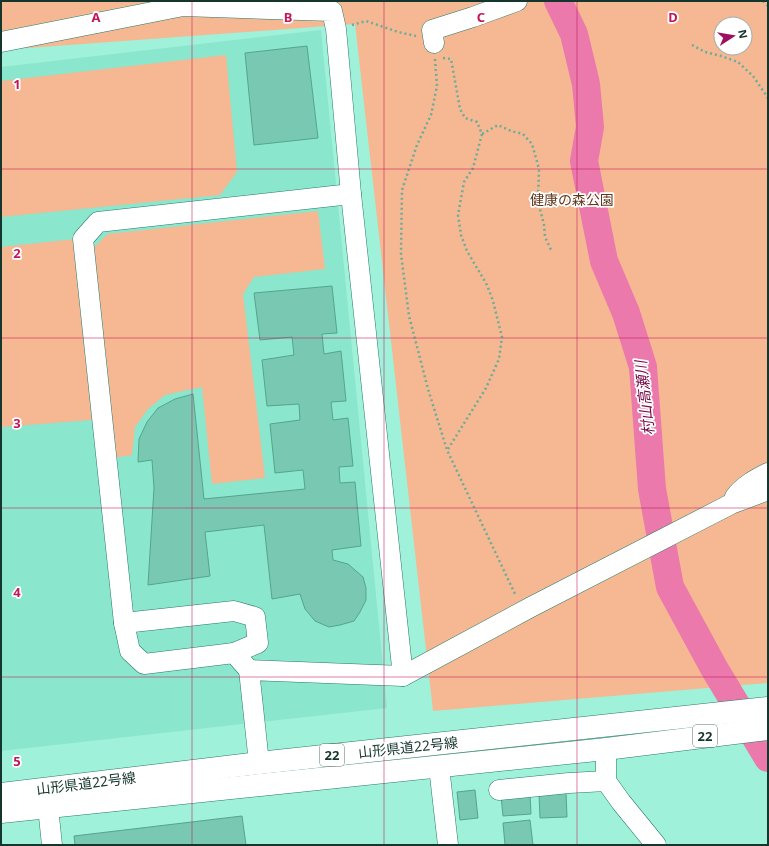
<svg xmlns="http://www.w3.org/2000/svg" width="769" height="846" font-family="'Noto Sans','Noto Sans JP',sans-serif">
  <style>
    .built { fill: #8ae6cc }
    .green { fill: #f5b892; fill-rule: evenodd }
    .lines { fill: none; stroke-linecap: round; stroke-linejoin: round }
    .river { stroke: #eb79ab; stroke-width: 28 }
    .building { fill: #79c9b2; stroke: #54a48e }
    .minor-casing { stroke: #277b67; stroke-width: 21 }
    .major-casing { stroke: #277b67; stroke-width: 23 }
    .path { stroke: #6cac9a; stroke-width: 2.5; stroke-dasharray: 2 3; stroke-linecap: butt }
    .minor { stroke: #fff; stroke-width: 20 }
    .major { stroke: #fff; stroke-width: 22 }
    .grid { fill: none; stroke: #c2185b; stroke-width: 1; stroke-opacity: 0.55 }
    .labels { text-anchor: middle; dominant-baseline: central; stroke-width: 3.5; stroke-linejoin: round; paint-order: stroke }
    .shield { fill: #fff; stroke: #5a726c; stroke-width: 1 }
    .shield-label { font-size: 13px; font-weight: bold; fill: #14362d }
    .park-label { font-size: 14px; fill: #60371a; stroke: #fff }
    .street-label { font-size: 14px; fill: #14362d; stroke: #fff }
    .water-label { font-size: 15px; font-style: italic; fill: #730844; stroke: #fff }
    .grid-label { font-size: 13px; text-anchor: middle; font-weight: bold; fill: #c2185b; stroke: #fff; stroke-width: 3.5; stroke-linejoin: round; paint-order: stroke }
  </style>
  <rect width="100%" height="100%" fill="#a0f1d9"/>
  <!-- built -->
  <path class="built" d="M321 30 387 708 1 751V67Z"/>
  <!-- green -->
  <g class="green">
    <path d="M1 1H768V683L433 711 355 24 1 50ZM721 24H745V48H721Z"/>
    <path d="M226 55 237 172 220 195 1 217V81Z"/>
    <path d="M318 211 325 269 254 277 243 294 265 478 212 484 202 387 165 395 148 409 135 427 132 455 114 458 93 248 108 234Z"/>
    <path d="M75 239 92 420 1 427V247Z"/>
  </g>
  <g class="lines">
    <!-- river -->
    <path class="river" d="M558 1 574 34 586 84 590 127 584 161 604 261 626 313 643 367 652 489 670 587 714 668 768 758"/>
  </g>
  <!-- building -->
  <g class="building">
    <path d="M307 46 318 138 254 145 245 53Z"/>
    <path d="M332 286 337 333 322 334 324 354 341 351 346 401 331 402 333 420 348 418 353 466 339 467 340 483 355 482 361 546 332 550 333 560 348 564 363 577 366 588V600L360 612 354 621 340 625 329 627 315 621 305 609 300 594 272 599 264 525 205 532 210 576 148 585 154 488 152 460 138 462 139 439 147 422 158 408 175 399 193 394 204 499 305 489 303 470 275 473 270 424 300 420 299 404 267 406 262 360 294 355 292 337 260 340 254 293Z"/>
    <path d="M475 790 478 818 460 820 457 792Z"/>
    <path d="M566 792 567 817 540 818 539 793Z"/>
    <path d="M530 794 531 814 503 816 501 796Z"/>
    <path d="M242 816 246 845H75L74 836Z"/>
    <path d="M530 820 533 845H505L503 823Z"/>
  </g>
  <g class="lines">
    <!-- minor casing -->
    <g class="minor-casing">
      <g id="minor">
        <path d="M1 42 183 6 332 11 336 29 351 194 403 676 249 670 259 763"/>
        <path d="M434 43 432 30 473 17 517 1"/>
        <path d="M735 497C743 486 756 479 768 473"/>
        <path d="M124 623 234 611 255 617 258 643 234 653"/>
        <path d="M249 670 234 653 144 664 130 651 124 623 83 239 98 222 351 194"/>
        <path d="M403 676 531 607 731 504 768 490"/>
        <path d="M606 749V781L621 802 656 845"/>
        <path d="M439 767 448 845"/>
        <path d="M499 790 569 783 606 781"/>
        <path d="M48 807 52 845"/>
      </g>
    </g>
    <!-- major casing -->
    <g class="major-casing">
      <g id="major">
        <path d="M1 794 259 763 768 708"/>
        <path d="M1 812 606 749 768 729"/>
      </g>
    </g>
    <!-- path -->
    <g class="path">
      <path d="M763 1 768 6"/>
      <path d="M352 25 366 21 398 32 416 36"/>
      <path d="M692 45 705 52 721 56 738 62 753 76 768 98"/>
      <path d="M443 58 451 59 460 109 465 118 477 122 482 134 498 125 511 131 523 134 532 144 539 169 538 201 544 225 545 237 552 252"/>
      <path d="M435 59 437 86 431 115 417 145 402 190 401 254 409 316 428 389 447 450 515 594"/>
      <path d="M448 449 486 388 499 359 502 337 493 301 487 285 467 251 461 235 458 215 464 182 473 168 482 134"/>
    </g>
    <!-- minor -->
    <use href="#minor" class="minor"/>
    <!-- major -->
    <use href="#major" class="major"/>
  </g>
  <!-- grid -->
  <path class="grid" d="M192 1V845M384 1V845M577 1V845M1 169H768M1 338H768M1 508H768M1 677H768"/>
  <g class="labels">
    <!-- shield labels -->
    <g class="shield">
      <rect x="693" y="725" width="24" height="22" rx="3"/>
      <rect x="320" y="744" width="24" height="22" rx="3"/>
    </g>
    <g class="shield-label">
      <text x="705" y="736">22</text>
      <text x="332" y="755">22</text>
    </g>
    <!-- park labels -->
    <g class="park-label">
      <text x="572" y="199">健康の森公園</text>
    </g>
    <!-- street labels -->
    <g class="street-label">
      <text transform="translate(408 747) rotate(-6)">山形県道22号線</text>
      <text transform="translate(86 783) rotate(-7)">山形県道22号線</text>
    </g>
    <!-- water labels -->
    <g class="water-label">
      <text transform="translate(644 398) rotate(-96)">村山高瀬川</text>
    </g>
  </g>
  <g class="grid-label">
    <text x="96" y="22">A</text>
    <text x="288" y="22">B</text>
    <text x="481" y="22">C</text>
    <text x="673" y="22">D</text>
    <text x="17" y="89">1</text>
    <text x="17" y="258">2</text>
    <text x="17" y="428">3</text>
    <text x="17" y="597">4</text>
    <text x="17" y="766">5</text>
  </g>
  <!-- border -->
  <rect width="769" height="846" fill="none" stroke="#14362d" stroke-width="4"/>
  <!-- north arrow -->
  <g transform="translate(733 36) rotate(78)"><circle r="19" fill="#ffffff" stroke="#a1afab"/>
  <path d="M0-3L7 15L0 10L-7 15Z" fill="#9c105f"/>
  <text y="-6" font-size="11" font-weight="bold" text-anchor="middle" fill="#14362d">N</text>
  </g>
</svg>
